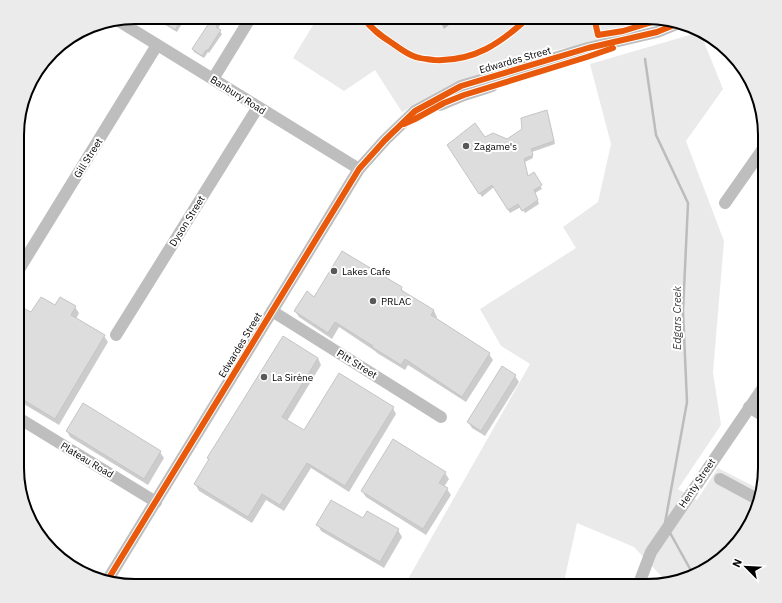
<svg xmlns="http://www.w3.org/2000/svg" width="782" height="603" font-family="'IBM Plex Sans',sans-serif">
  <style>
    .green { fill: #eaeaea }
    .water { fill: #bcbcbc }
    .shadow { fill: #0003 }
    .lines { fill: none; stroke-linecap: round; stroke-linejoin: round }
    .stream { stroke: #bcbcbc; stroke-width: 2.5 }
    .building { fill: #ddd; stroke: #c5c5c5 }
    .minor { stroke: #bebebe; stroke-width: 12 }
    .cycleway-casing { stroke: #fff; stroke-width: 8 }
    .cycleway { stroke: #e8590c; stroke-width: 6 }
    .poi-dot { fill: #595959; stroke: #fff; stroke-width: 1.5 }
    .labels { text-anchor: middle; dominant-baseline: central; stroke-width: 4; stroke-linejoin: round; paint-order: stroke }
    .street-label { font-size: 10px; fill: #000; stroke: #fff }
    .poi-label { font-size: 10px; fill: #000; stroke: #fff; text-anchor: start }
    .water-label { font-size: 11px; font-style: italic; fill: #414141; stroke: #fff }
    .rim { fill: none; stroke: #000; stroke-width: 2 }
  </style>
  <rect width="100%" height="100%" fill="#fff"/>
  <!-- green -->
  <g class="green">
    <path d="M318 17H654L668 20 587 44 535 54 460 81 402 112 375 70 344 91 293 58Z"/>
    <path d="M700 32 723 89 686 141 724 241 713 372 721 425 678 489 697 500 718 468 761 490 756 513 736 546 692 577 671 581 663 578 634 547 577 523 563 586H404L530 364 501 346 480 309 576 248 563 227 598 202 611 144 590 64Z"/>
  </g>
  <!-- water -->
  <path class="water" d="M438 17H453L450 24 444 29Z"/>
  <!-- shadow -->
  <g class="shadow">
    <path d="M153 17H186L177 32Z"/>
    <path d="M214 17H231L229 21 224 18 218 29 222 34 209 53 208 52 204 58 194 52 193 49Z"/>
    <path d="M547 112 555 144 532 152 533 158 525 162 528 176 534 174 542 189 535 193 539 204 525 213 521 207 510 213 494 187 482 197 448 145 484 139 507 141Z"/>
    <path d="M401 288 404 293 434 311 437 317 436 319 489 354 493 360 466 402 408 365 405 370 377 353 375 351 339 327 332 339 299 317 295 311 315 298Z"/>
    <path d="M55 307H75L79 313 76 319 104 336 108 342 59 425 17 400 18 323 26 310 32 314Z"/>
    <path d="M318 358 321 365 287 421 304 432 393 408 396 414 349 492 311 468 284 511 266 500 252 523 199 491 195 484 209 460 208 458Z"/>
    <path d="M515 376 519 382 485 436 472 428 468 422Z"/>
    <path d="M67 431 160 452 164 458 148 485 70 437Z"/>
    <path d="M445 473 449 479 444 487 447 489 451 495 426 535 366 497 362 491Z"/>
    <path d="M363 520 398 530 402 537 384 568 321 531 318 525Z"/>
  </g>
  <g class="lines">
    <!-- stream -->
    <g class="stream">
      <path d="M645 59 656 135 688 203 683 311 687 402 665 523"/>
      <path d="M669 531 694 576"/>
    </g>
  </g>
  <!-- building -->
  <g class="building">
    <path d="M154 17H183L175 30Z"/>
    <path d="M213 17H222L216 27 221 30 208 50H206L202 56 192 49Z"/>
    <path d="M547 110 554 141 531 149 533 155 524 159 528 176 534 172 542 185 534 190 538 200 522 211 518 204 508 210 492 185 479 194 447 145 475 123 485 137 493 133 507 139 522 129 521 118Z"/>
    <path d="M342 251 402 287 401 290 434 310 431 315 490 353 462 397 405 359 401 365 372 347 373 346 335 322 328 333 294 311 307 291 314 297Z"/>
    <path d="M41 297 55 305 60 297 76 306 71 315 105 335 55 419 17 396 18 322 25 309 31 312Z"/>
    <path d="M283 336 318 358 282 417 304 430 339 373 394 407 345 486 307 463 280 505 262 494 248 517 194 484 209 459 207 458Z"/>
    <path d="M502 366 516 375 481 431 467 422Z"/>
    <path d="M83 403 161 451 144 479 66 431Z"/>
    <path d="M393 439 446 472 439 483 448 488 423 529 361 491Z"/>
    <path d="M331 500 363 518 367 511 399 529 380 562 316 525Z"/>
  </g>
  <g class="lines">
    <!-- minor -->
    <g class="minor">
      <path d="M117 20 359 169"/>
      <path d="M213 79 251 17"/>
      <path d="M440 105 464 95 492 86"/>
      <path d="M725 203 765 146"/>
      <path d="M18 271 157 45"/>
      <path d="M272 311 441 417"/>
      <path d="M116 335 258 107"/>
      <path d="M749 407 765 417"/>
      <path d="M17 417 156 502"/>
      <path d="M720 479 759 500"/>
      <path d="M107 581 359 169 385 140 415 111 461 86 588 48 657 32 679 23"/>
      <path d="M640 586V581L651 552 765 385"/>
    </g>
    <!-- cycleway casing -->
    <g class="cycleway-casing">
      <g id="cycleway">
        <path d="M363 17C371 29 381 36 392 43 399 48 408 55 416 57 422 59 428 59 434 60 474 62 501 43 529 17"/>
        <path d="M594 17 598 35 623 31 662 19"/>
        <path d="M404 124 415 119 444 103 464 95 587 57 613 48"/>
        <path d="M107 581 359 169 385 140 415 111 461 86 588 48 657 32 679 23"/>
      </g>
    </g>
    <!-- cycleway -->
    <use href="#cycleway" class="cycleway"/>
  </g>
  <!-- markers -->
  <g class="poi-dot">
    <circle cx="466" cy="146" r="4"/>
    <circle cx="334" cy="271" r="4"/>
    <circle cx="373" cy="301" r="4"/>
    <circle cx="264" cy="377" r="4"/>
  </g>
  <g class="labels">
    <!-- street labels -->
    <g class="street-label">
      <text transform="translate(515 60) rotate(-16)">Edwardes Street</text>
      <text transform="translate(238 95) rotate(32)">Banbury Road</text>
      <text transform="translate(88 158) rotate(-58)">Gill Street</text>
      <text transform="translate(187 221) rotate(-58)">Dyson Street</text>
      <text transform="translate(240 345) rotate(-59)">Edwardes Street</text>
      <text transform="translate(357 364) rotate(32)">Pitt Street</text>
      <text transform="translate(87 460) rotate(31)">Plateau Road</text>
      <text transform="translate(697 483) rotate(-56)">Henty Street</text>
    </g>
    <!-- poi labels -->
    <g class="poi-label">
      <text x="474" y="146">Zagame's</text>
      <text x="342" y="271">Lakes Cafe</text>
      <text x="381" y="301">PRLAC</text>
      <text x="272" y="377">La Sirène</text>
    </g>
    <!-- water labels -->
    <g class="water-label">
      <text transform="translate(677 318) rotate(-90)">Edgars Creek</text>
    </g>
  </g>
  <!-- crop -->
  <path d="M0 0H782V603H0ZM135 24H647A111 111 0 0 1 758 135V468A111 111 0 0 1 647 579H135A111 111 0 0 1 24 468V135A111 111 0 0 1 135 24Z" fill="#ebebeb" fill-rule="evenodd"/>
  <path class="rim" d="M135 24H647A111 111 0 0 1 758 135V468A111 111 0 0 1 647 579H135A111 111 0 0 1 24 468V135A111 111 0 0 1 135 24Z"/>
  <!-- north arrow -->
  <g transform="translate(746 567) rotate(294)" stroke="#ffffff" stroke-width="3" paint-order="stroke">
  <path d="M0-3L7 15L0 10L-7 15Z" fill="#000000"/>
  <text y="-6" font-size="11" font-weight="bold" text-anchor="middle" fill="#000000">N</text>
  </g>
</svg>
